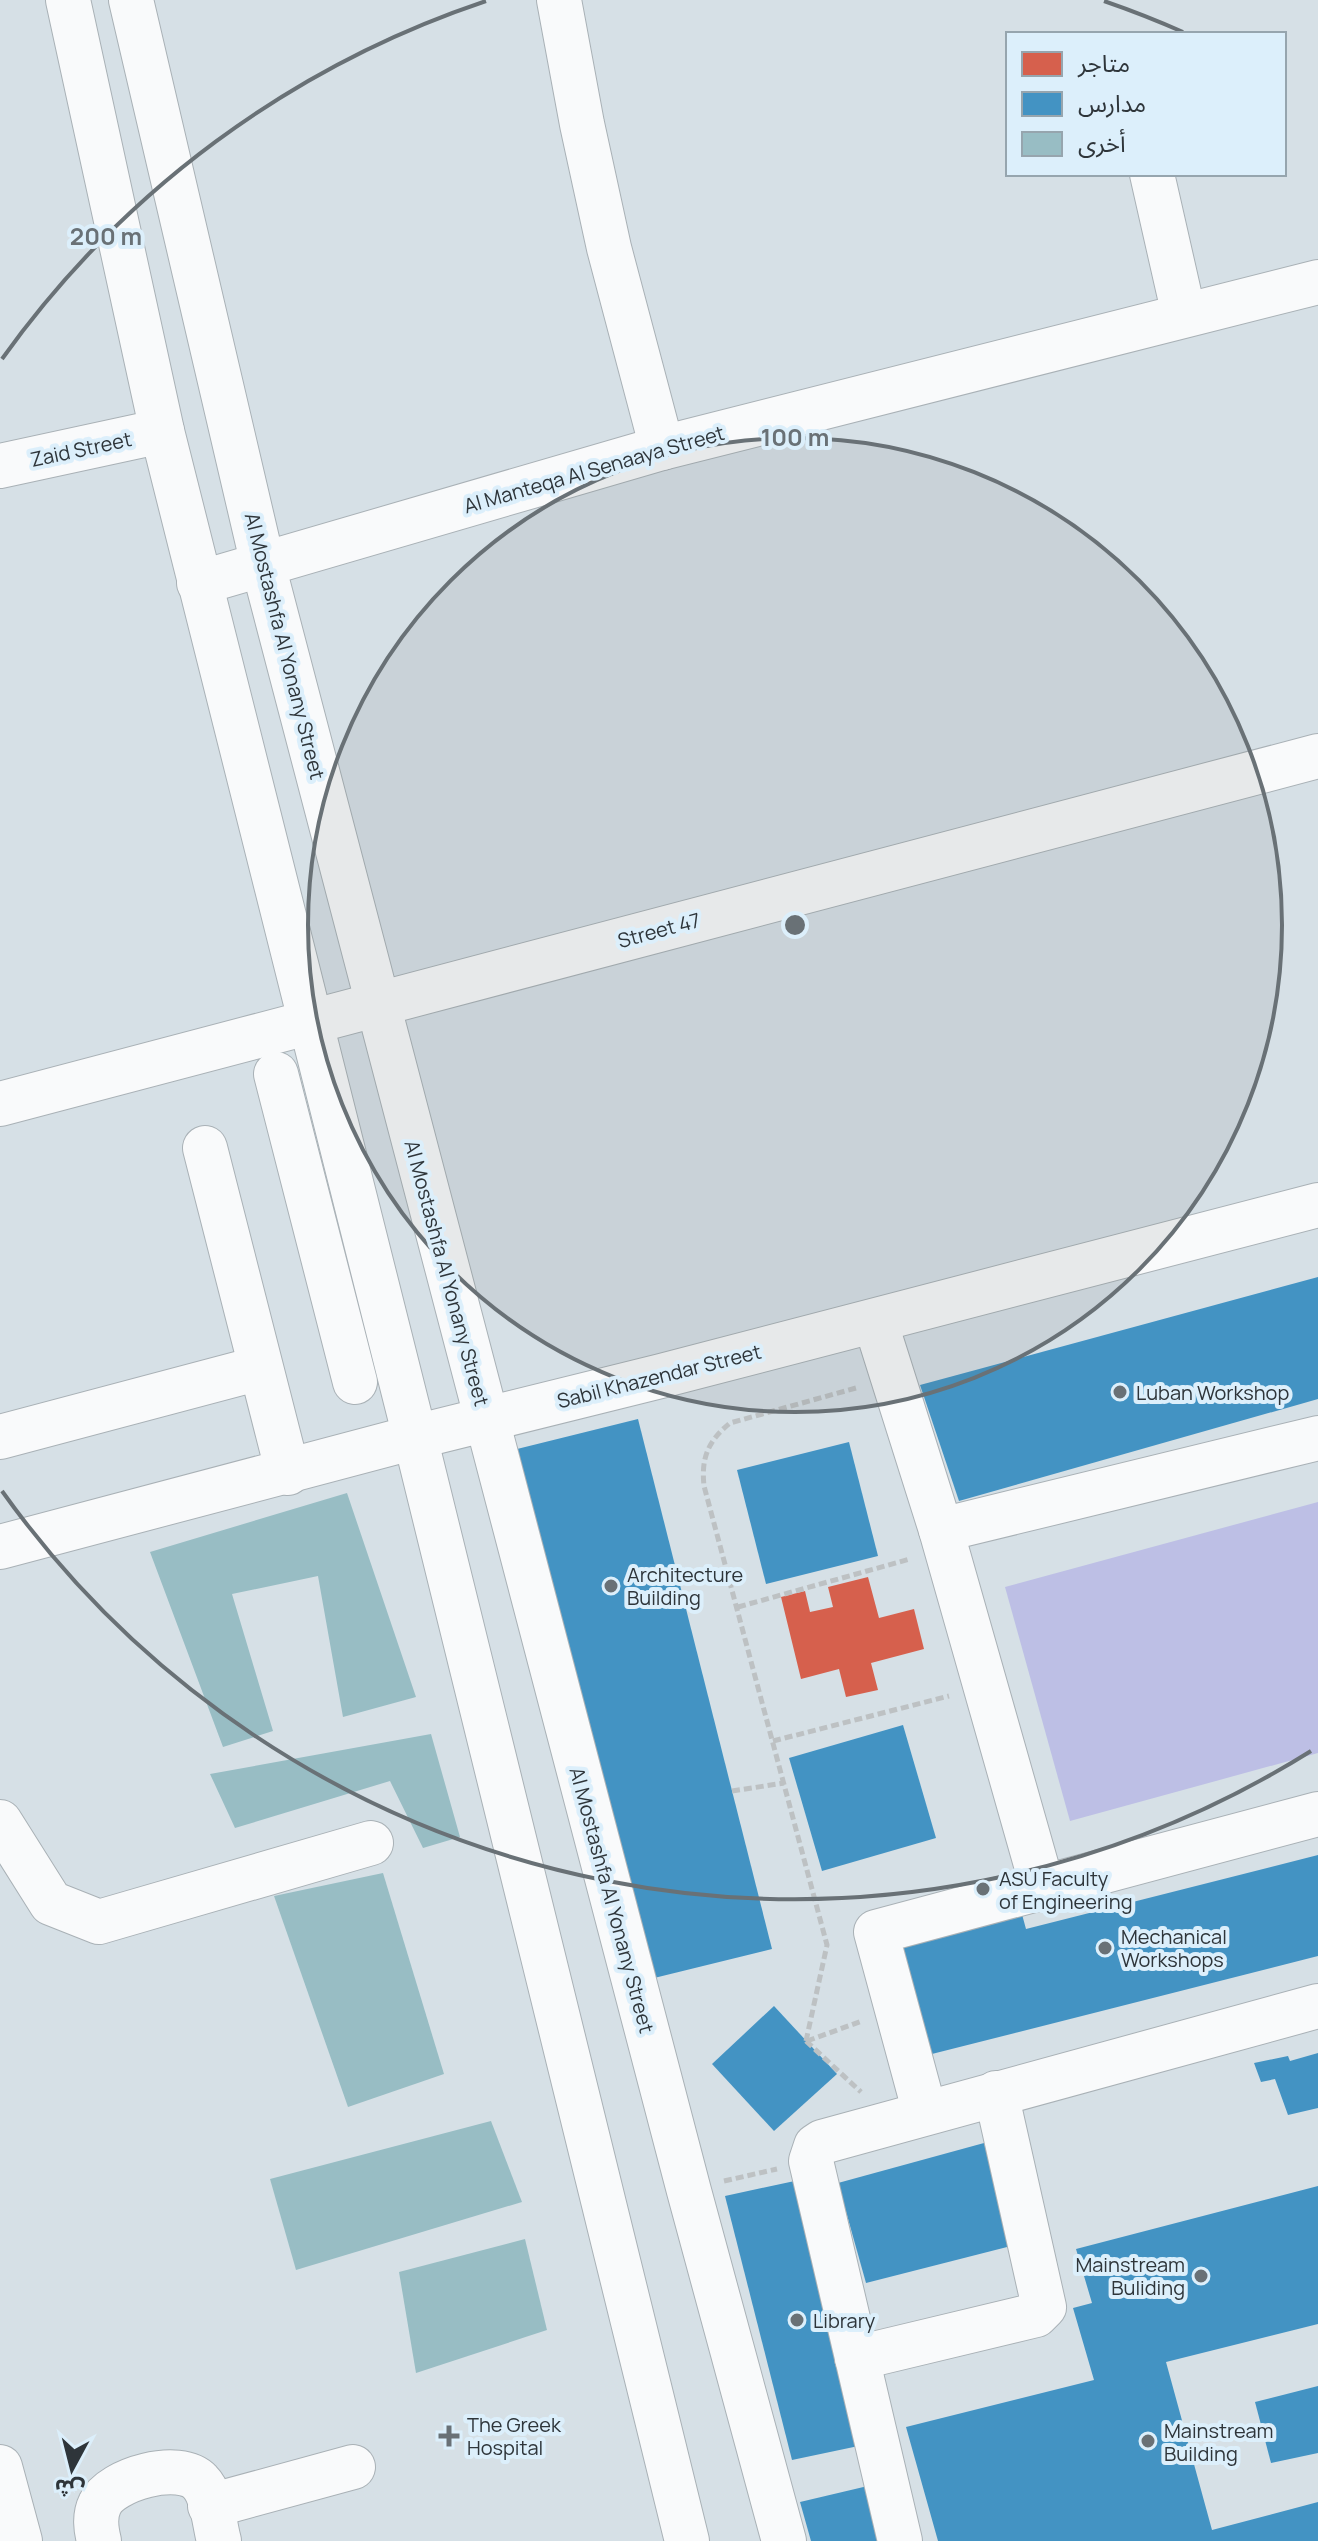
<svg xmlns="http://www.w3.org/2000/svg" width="1318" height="2541" font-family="Manrope,'Noto Sans Arabic',sans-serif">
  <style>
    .green { fill: #bdbfe5 }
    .shops { fill: #d6604d }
    .schools { fill: #4393c3 }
    .building { fill: #98bdc4 }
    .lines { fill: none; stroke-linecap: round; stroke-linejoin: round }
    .minor-casing { stroke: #a9b1b6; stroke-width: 46 }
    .path { stroke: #bdc1c3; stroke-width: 5; stroke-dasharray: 8 4; stroke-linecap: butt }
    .minor { stroke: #f9fafb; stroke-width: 44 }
    .ring { fill: none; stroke: #697176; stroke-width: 4 }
    .poi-dot { fill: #697176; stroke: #dceffb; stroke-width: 3 }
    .labels { text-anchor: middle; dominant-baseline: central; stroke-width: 8; stroke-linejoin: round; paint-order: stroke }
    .street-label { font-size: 20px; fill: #2e353a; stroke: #dceffb }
    .poi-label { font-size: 20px; fill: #2e353a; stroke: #dceffb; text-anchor: start }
    .centre { fill: #697176; stroke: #dceffb; stroke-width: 4 }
    .ring-label { font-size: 24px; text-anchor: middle; font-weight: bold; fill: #697176; stroke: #dceffb; stroke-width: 8; stroke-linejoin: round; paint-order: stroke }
  </style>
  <rect width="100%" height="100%" fill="#d6e0e6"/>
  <!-- green -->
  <path class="green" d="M1318 1502V1753L1070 1821 1005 1587Z"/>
  <!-- shops -->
  <path class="shops" d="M868 1577 879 1618 914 1609 924 1649 871 1663 878 1690 846 1697 839 1669 801 1679 781 1597 805 1591 810 1612 833 1607 828 1587Z"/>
  <!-- schools -->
  <g class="schools">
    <path d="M1318 1277V1399L959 1501 920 1385Z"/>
    <path d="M638 1419 772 1949 642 1981 509 1451Z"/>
    <path d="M849 1442 878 1556 766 1584 737 1470Z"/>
    <path d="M903 1725 936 1838 822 1871 789 1758Z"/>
    <path d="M1318 1855V1956L920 2057 890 1940 1020 1907 1026 1929Z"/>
    <path d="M774 2006 837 2074 774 2131 712 2064Z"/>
    <path d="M1318 2053V2108L1288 2115 1275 2079 1261 2082 1254 2063 1288 2056 1290 2061Z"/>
    <path d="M984 2143 1011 2246 866 2283 838 2183Z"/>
    <path d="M804 2179 868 2444 792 2460 725 2196Z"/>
    <path d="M1318 2186V2324L1166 2362 1212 2530 1318 2502V2541H938L906 2427 1094 2380 1073 2308 1092 2303 1076 2249Z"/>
    <path d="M1318 2386V2453L1271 2463 1255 2402Z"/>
    <path d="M872 2485 887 2541H811L800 2502Z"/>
  </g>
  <!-- building -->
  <g class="building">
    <path d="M347 1493 416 1697 343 1717 318 1576 232 1594 273 1731 223 1747 150 1552Z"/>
    <path d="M431 1734 460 1837 423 1848 390 1781 235 1828 210 1774Z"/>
    <path d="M383 1873 444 2074 348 2107 274 1896Z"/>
    <path d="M491 2121 522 2202 296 2270 270 2179Z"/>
    <path d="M525 2239 547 2330 416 2373 399 2272Z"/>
  </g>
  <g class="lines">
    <!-- minor casing -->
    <g class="minor-casing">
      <g id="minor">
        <path d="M68 0 162 431 415 1437 687 2541"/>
        <path d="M131 0 263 565 689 2191 784 2541"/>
        <path d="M559 0 582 124 609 248 662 448"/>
        <path d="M1152 174 1184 315"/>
        <path d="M0 466 162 431"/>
        <path d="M199 583 662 448 1318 282"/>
        <path d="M276 1074 355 1382"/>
        <path d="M0 1104 1318 756"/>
        <path d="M205 1148 288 1473"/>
        <path d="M875 1321 941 1530 1043 1889"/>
        <path d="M0 1437 260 1368"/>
        <path d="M941 1530 1318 1438"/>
        <path d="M0 1547 415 1437 661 1376 1318 1205"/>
        <path d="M0 1822 51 1903 99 1922 371 1843"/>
        <path d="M925 2113 876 1932 1318 1814"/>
        <path d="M857 2358 1036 2315 1044 2307 996 2093"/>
        <path d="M0 2467 20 2541"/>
        <path d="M210 2506 353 2467"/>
        <path d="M99 2541C96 2529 94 2516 100 2504 111 2479 180 2460 200 2482 213 2495 214 2523 219 2541"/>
        <path d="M900 2541 811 2161 816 2146 822 2142 1318 2006"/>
      </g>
    </g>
    <!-- path -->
    <g class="path">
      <path d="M738 1607 910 1559"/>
      <path d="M773 1741 949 1696"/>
      <path d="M732 1791 784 1783"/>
      <path d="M806 2041 827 1945 704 1486C701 1458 708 1441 730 1423L856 1388"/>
      <path d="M806 2041 861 2092"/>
      <path d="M807 2041 862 2021"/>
      <path d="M724 2181 777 2169"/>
    </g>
    <!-- minor -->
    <use href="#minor" class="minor"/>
  </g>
  <!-- distance rings -->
  <circle cx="795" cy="925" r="487" fill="#697176" fill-opacity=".12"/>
  <g class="ring">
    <circle cx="795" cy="925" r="487"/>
    <path d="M1311 1751A974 974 0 0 1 2 1491M2 359A974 974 0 0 1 486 1M1104 1A974 974 0 0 1 1183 32"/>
  </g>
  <!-- markers -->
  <g class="poi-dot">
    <circle cx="1120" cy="1392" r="8"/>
    <circle cx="611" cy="1586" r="8"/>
    <circle cx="983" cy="1889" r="8"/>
    <circle cx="1105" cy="1948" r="8"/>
    <circle cx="1201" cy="2276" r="8"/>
    <circle cx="797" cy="2320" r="8"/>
    <path d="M445 2424h8v8h8v8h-8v8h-8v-8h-8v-8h8z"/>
    <circle cx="1148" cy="2441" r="8"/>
  </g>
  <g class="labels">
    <!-- street labels -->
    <g class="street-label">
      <text transform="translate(81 449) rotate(-12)">Zaid Street</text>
      <text transform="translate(594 469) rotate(-16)">Al Manteqa Al Senaaya Street</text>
      <text transform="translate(285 646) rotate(76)">Al Mostashfa Al Yonany Street</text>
      <text transform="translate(659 930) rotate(-15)">Street 47</text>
      <text transform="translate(447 1273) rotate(75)">Al Mostashfa Al Yonany Street</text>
      <text transform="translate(659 1376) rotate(-14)">Sabil Khazendar Street</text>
      <text transform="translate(612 1900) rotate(75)">Al Mostashfa Al Yonany Street</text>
    </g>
    <!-- poi labels -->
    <g class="poi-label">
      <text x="1136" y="1392">Luban Workshop</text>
      <text x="627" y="1574">Architecture<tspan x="627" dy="23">Building</tspan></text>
      <text x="999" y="1878">ASU Faculty<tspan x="999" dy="23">of Engineering</tspan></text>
      <text x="1121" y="1936">Mechanical<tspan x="1121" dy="23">Workshops</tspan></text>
      <text x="1185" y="2264" text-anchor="end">Mainstream<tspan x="1185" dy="23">Buliding</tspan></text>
      <text x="813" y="2320">Library</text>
      <text x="467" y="2424">The Greek<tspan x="467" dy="23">Hospital</tspan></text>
      <text x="1164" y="2430">Mainstream<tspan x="1164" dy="23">Building</tspan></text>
    </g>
  </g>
  <circle cx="795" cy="925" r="12" class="centre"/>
  <g class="ring-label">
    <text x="106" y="245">200 m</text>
    <text x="795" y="446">100 m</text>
  </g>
  <!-- legend -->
  <rect x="1006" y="32" width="280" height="144" fill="#dceffb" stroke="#96a5ae" stroke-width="2"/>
  <rect x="1022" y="52" width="40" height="24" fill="#d6604d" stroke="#96a5ae" stroke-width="2"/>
  <text x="1078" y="72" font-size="24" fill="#2e353a">متاجر</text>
  <rect x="1022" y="92" width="40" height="24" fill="#4393c3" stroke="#96a5ae" stroke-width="2"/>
  <text x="1078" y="112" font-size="24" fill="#2e353a">مدارس</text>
  <rect x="1022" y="132" width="40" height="24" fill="#98bdc4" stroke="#96a5ae" stroke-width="2"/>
  <text x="1078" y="152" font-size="24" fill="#2e353a">أخرى</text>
  <!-- north arrow -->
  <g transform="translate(72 2469) rotate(187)" stroke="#dceffb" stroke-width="6" paint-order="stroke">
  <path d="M0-6L14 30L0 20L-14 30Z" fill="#2e353a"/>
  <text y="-12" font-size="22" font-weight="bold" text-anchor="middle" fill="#2e353a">ش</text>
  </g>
</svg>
